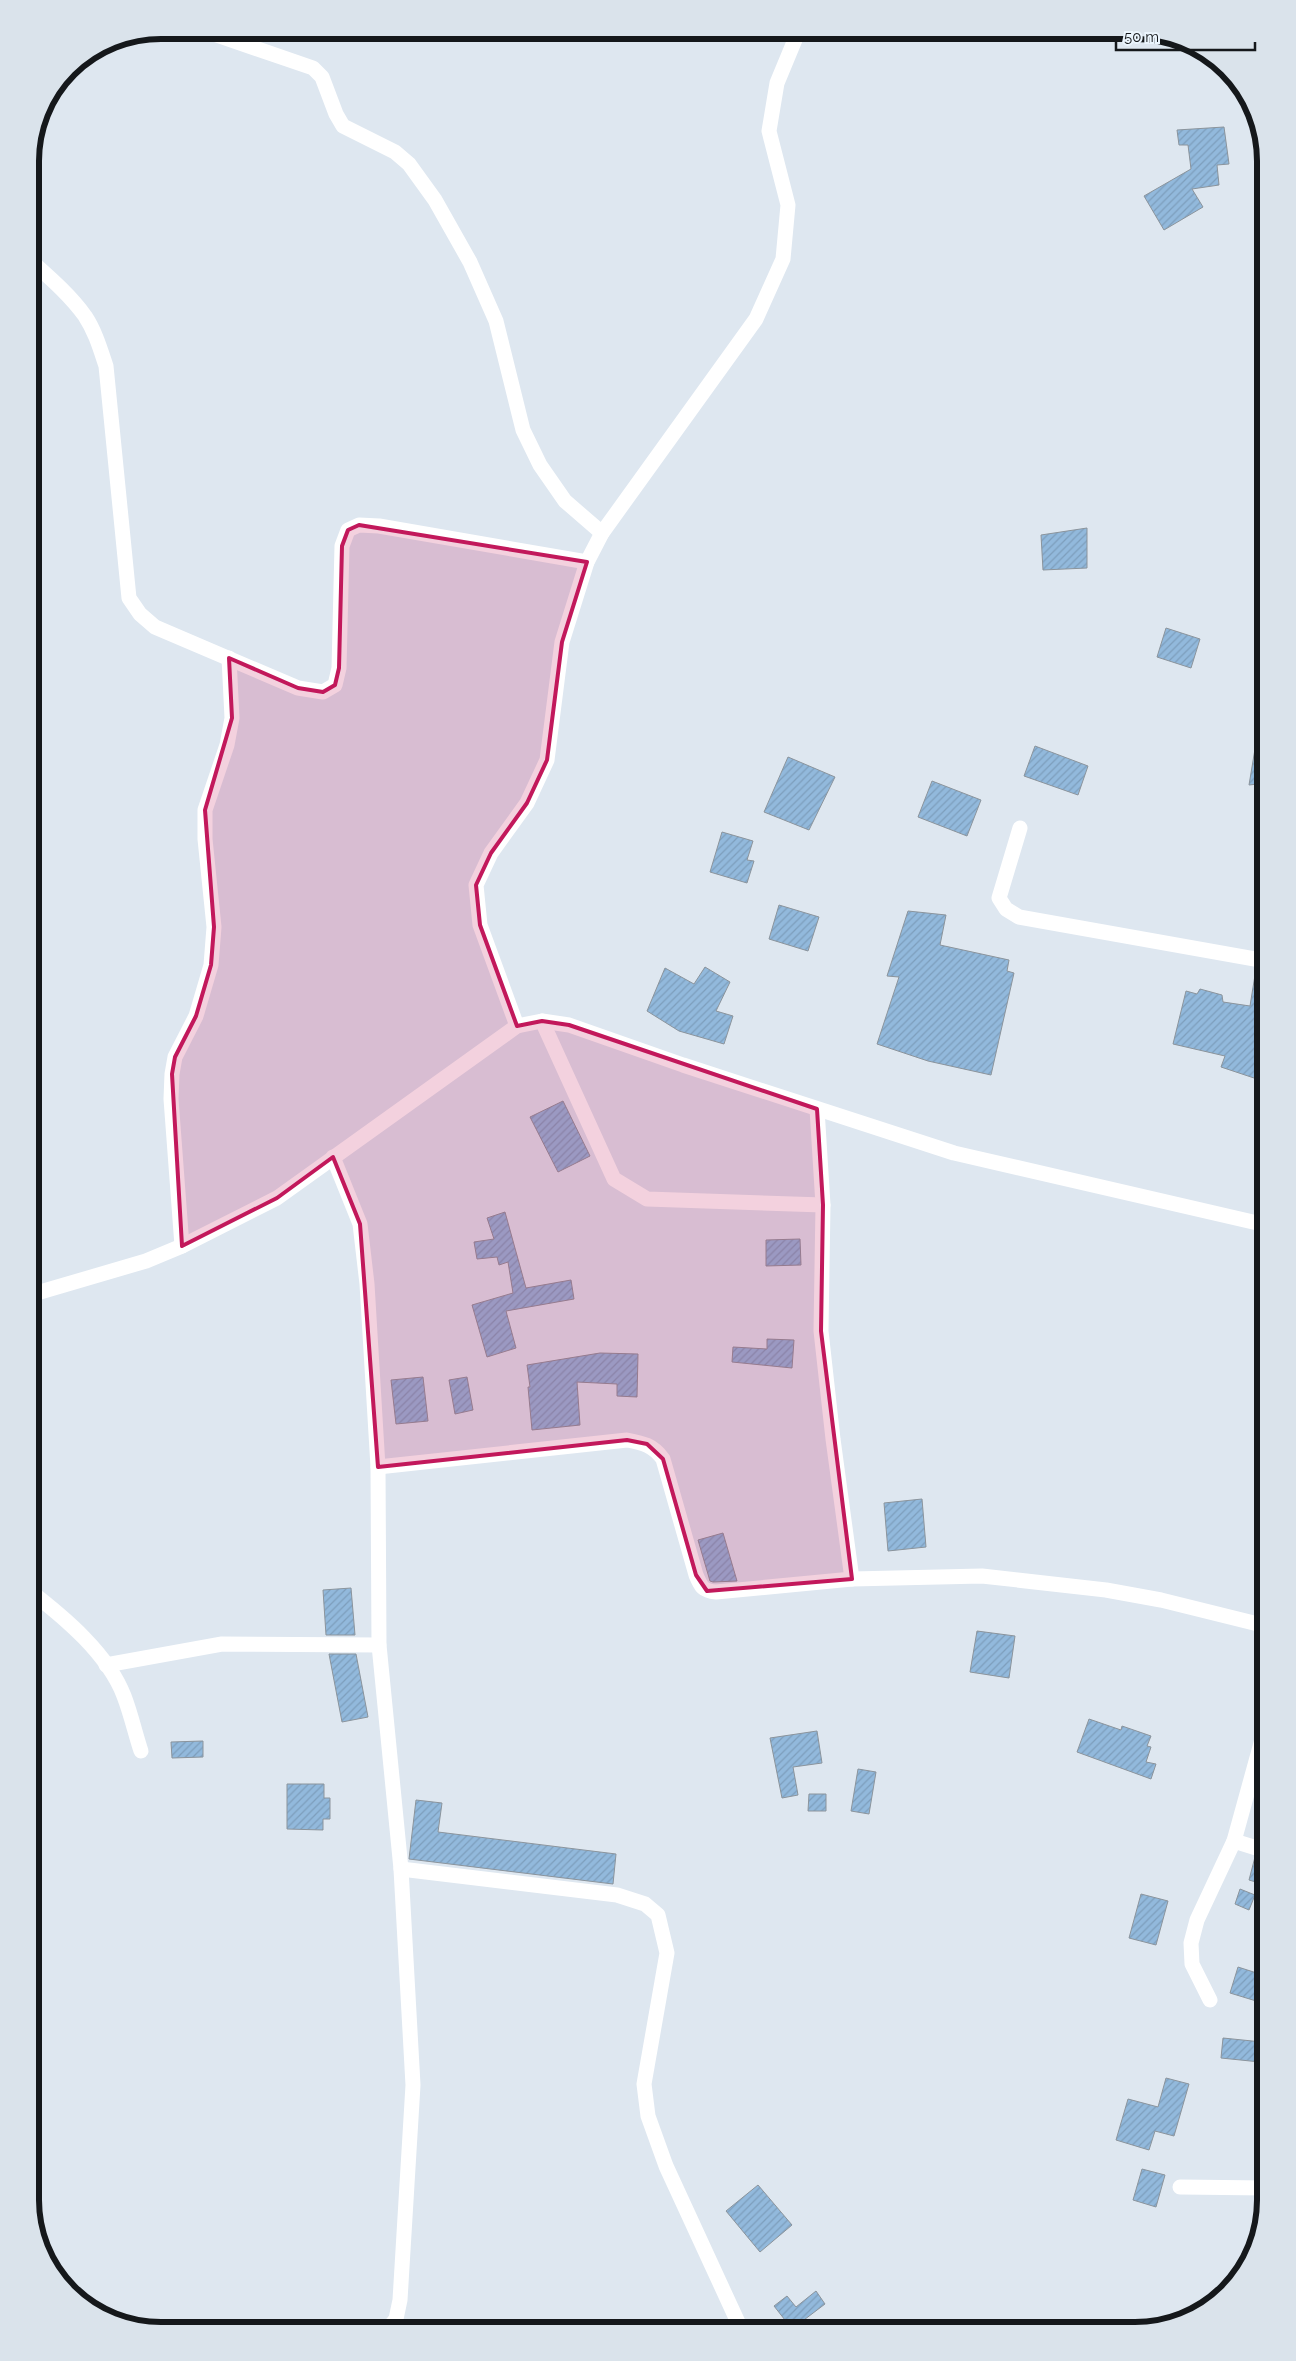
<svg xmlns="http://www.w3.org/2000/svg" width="1296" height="2361" font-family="Raleway,sans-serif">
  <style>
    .building { fill: url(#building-hatch); stroke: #8b949c }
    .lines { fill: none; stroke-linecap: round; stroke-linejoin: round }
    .street { stroke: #fff; stroke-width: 15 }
    .marked { fill: #c2185b; fill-opacity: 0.2; stroke: #c2185b; stroke-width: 4; stroke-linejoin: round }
    .rim { fill: none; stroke: #15181b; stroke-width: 6 }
  </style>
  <defs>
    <pattern id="building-hatch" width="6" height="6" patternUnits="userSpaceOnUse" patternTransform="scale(1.25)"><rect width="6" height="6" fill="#92b9dc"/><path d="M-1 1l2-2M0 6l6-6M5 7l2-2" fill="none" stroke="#7d9ebc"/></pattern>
  </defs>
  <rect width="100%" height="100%" fill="#dee7f0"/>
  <!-- building -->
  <g class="building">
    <path d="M1224 127 1229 164 1217 165 1219 185 1192 189 1203 207 1164 230 1144 196 1191 169 1188 145H1179L1177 130Z"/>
    <path d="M1087 528V568L1043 570 1041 535Z"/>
    <path d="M1166 628 1200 639 1191 668 1157 657Z"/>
    <path d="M1258 731 1266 732V783L1249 785Z"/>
    <path d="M1035 746 1088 766 1078 795 1024 776Z"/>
    <path d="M788 757 835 777 809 830 764 812Z"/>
    <path d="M932 781 981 800 967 836 918 817Z"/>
    <path d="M722 832 753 841 747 860 754 861 747 883 710 872Z"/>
    <path d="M779 905 819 917 808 951 769 939Z"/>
    <path d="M908 911 946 915 940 945 1009 960 1007 971 1014 973 991 1075 928 1061 877 1044 899 977 887 976Z"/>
    <path d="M705 967 730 982 716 1011 733 1016 724 1044 679 1031 647 1011 665 968 694 984Z"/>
    <path d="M1256 969 1266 970V1082L1221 1067 1225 1056 1173 1044 1186 991 1197 994 1200 989 1222 995 1223 1002 1250 1006Z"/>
    <path d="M563 1101 590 1156 558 1172 530 1117Z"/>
    <path d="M505 1212 526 1288 571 1280 574 1299 506 1311 516 1348 487 1357 472 1305 513 1293 508 1262 499 1265 497 1257 477 1259 474 1242 494 1239 487 1218Z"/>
    <path d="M800 1239 801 1265 766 1266V1240Z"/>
    <path d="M767 1339 794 1340 792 1368 732 1362 733 1347 767 1349Z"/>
    <path d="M600 1353 638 1354 637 1397 617 1396V1384L577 1382 580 1425 532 1430 528 1387H530L527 1365Z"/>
    <path d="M423 1377 428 1421 396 1424 391 1380Z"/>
    <path d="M467 1377 473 1410 455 1414 449 1380Z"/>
    <path d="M922 1499 926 1547 888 1551 884 1503Z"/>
    <path d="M723 1533 737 1581 713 1582 710 1581 698 1540Z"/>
    <path d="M351 1588 355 1635H326L323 1590Z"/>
    <path d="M977 1631 1015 1636 1009 1678 970 1672Z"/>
    <path d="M329 1654H356L368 1717 342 1722Z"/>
    <path d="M1089 1719 1121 1730 1122 1726 1151 1736 1147 1746 1151 1747 1146 1762 1156 1764 1151 1779 1077 1752Z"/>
    <path d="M817 1731 822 1763 793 1767 798 1795 782 1798 770 1738Z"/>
    <path d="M203 1741V1757L172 1758 171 1742Z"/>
    <path d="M858 1769 876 1772 869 1814 851 1811Z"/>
    <path d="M287 1784H324V1798H330V1819H323V1830L287 1829Z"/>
    <path d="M809 1794H826V1811H808Z"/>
    <path d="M416 1800 442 1803 438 1832 616 1854 613 1884 409 1859Z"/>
    <path d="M1255 1857 1266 1860V1885L1249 1880Z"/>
    <path d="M1240 1889 1255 1895 1249 1910 1235 1904Z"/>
    <path d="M1141 1894 1168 1901 1156 1945 1129 1938Z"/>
    <path d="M1238 1967 1266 1976V2004L1230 1993Z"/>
    <path d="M1223 2038 1262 2042 1260 2062 1221 2058Z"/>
    <path d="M1166 2078 1189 2084 1174 2136 1155 2131 1149 2150 1116 2140 1128 2099 1158 2107Z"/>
    <path d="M1142 2169 1165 2175 1156 2207 1133 2200Z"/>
    <path d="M758 2185 792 2225 760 2252 726 2211Z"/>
    <path d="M816 2291 825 2304 792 2329 774 2306 787 2296 796 2307Z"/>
  </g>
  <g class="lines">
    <!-- street -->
    <g class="street">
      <path d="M202 30 313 68 322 77 336 114 343 126 395 152 409 164 435 200 470 262 496 321 523 430 540 465 565 501 602 533"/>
      <path d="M30 260C49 277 70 295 85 316 95 331 100 348 106 366L129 598 140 614 155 627 298 688 323 692 335 685 339 668 342 546 348 530 359 525 379 526 587 562"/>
      <path d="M1020 828 999 898 1006 909 1019 917 1266 961"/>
      <path d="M542 1021 614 1179 647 1199 823 1205"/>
      <path d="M517 1026 480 925 476 885 491 853 527 803 547 760 562 642 587 562 602 533 756 319 783 259 788 205 769 131 777 83 799 30"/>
      <path d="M817 1109 823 1205 821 1331 833 1439 852 1579"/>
      <path d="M333 1157 360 1224 367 1284 378 1467 379 1645 401 1869 413 2085 400 2300 396 2319 386 2331"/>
      <path d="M182 1246 171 1099 172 1074 175 1057 196 1016 211 965 214 927 205 839V810L227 745 232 718 229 658"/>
      <path d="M30 1295 146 1261 182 1246 277 1198 517 1026 542 1021 569 1025 683 1065 954 1153 1266 1225"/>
      <path d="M378 1467 627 1440C643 1443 653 1445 663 1459L696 1575C701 1587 703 1591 716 1592L852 1579 982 1576 1106 1590 1161 1600 1266 1626"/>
      <path d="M30 1591C65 1618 108 1654 124 1696 131 1714 135 1733 141 1751"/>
      <path d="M106 1665 222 1644 379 1645"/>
      <path d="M1234 1841 1266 1851"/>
      <path d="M401 1869 617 1895 645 1904 658 1915 667 1953 644 2084 648 2116 666 2166 742 2331"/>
      <path d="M1210 2000 1192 1964 1191 1943 1197 1920 1234 1841 1266 1725"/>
      <path d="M1180 2187 1266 2188"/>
      <path d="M223 2331 252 2328 328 2331"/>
    </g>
  </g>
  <!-- marked area -->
  <path class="marked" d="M359 525 587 562 562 642 547 760 527 803 491 853 476 885 480 925 517 1026 542 1021 569 1025 817 1109 823 1205 821 1331 852 1579 707 1591 696 1575 663 1459 647 1444 627 1440 378 1467 360 1224 333 1157 277 1198 182 1246 172 1074 175 1057 196 1016 211 965 214 927 205 810 232 718 229 658 298 688 323 692 335 685 339 668 342 546 348 530Z"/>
  <!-- crop -->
  <path d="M0 0H1296V2361H0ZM161 39H1135A122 122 0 0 1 1257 161V2200A122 122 0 0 1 1135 2322H161A122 122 0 0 1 39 2200V161A122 122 0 0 1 161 39Z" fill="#dae3eb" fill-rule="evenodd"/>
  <path class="rim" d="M161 39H1135A122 122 0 0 1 1257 161V2200A122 122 0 0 1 1135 2322H161A122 122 0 0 1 39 2200V161A122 122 0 0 1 161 39Z"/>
  <!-- scale -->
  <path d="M1116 42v8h139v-8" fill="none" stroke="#15181b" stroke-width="2.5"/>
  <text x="1124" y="42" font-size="15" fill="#15181b" stroke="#ebf5fd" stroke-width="4" paint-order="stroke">50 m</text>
</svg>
